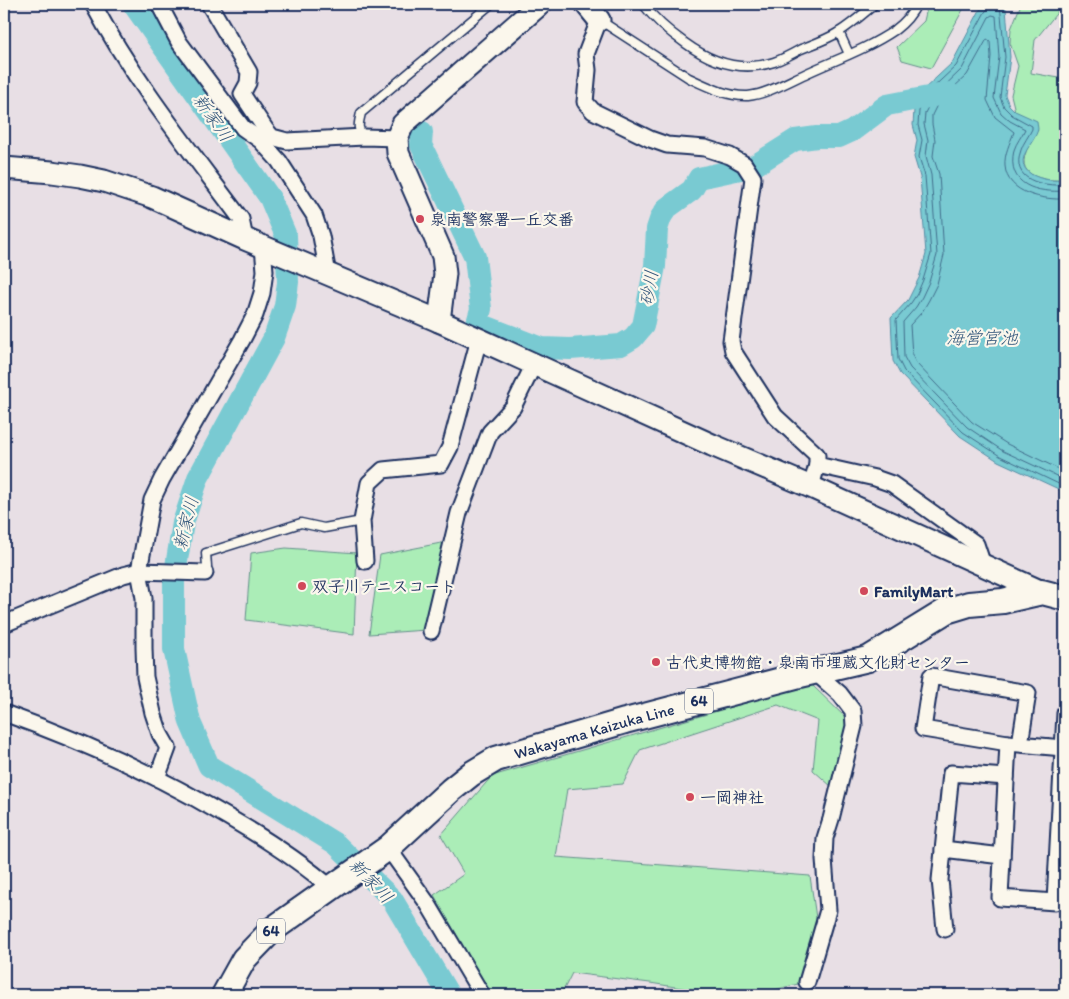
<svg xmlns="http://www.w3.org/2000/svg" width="1069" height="999" font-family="Itim,'Klee One',sans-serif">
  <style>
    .green { fill: #abedb7; stroke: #638e8a }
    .water { fill: #79cad2; stroke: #538ca4 }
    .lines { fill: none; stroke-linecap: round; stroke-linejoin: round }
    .shore { stroke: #416d8c; stroke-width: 1 }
    .river { stroke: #79cad2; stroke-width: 22 }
    .lane-casing { stroke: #1b2f5e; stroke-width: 11 }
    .street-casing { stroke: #1b2f5e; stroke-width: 19 }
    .secondary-casing { stroke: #1b2f5e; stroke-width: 25 }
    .primary-casing { stroke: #1b2f5e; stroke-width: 28 }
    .lane { stroke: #fbf7ec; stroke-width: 8 }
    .street { stroke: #fbf7ec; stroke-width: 15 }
    .secondary { stroke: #fbf7ec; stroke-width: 21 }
    .primary { stroke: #fbf7ec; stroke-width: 24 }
    .poi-dot { fill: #d1495b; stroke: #fbf7ec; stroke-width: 2 }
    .labels { text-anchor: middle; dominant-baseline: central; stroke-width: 4.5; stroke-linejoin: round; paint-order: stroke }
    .shield { fill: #fbf7ec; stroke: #5e6b89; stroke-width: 1 }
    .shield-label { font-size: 15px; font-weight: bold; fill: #1b2f5e }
    .poi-label { font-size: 16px; font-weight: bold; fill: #1b2f5e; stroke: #fbf7ec; text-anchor: start }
    .street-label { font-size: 16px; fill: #1b2f5e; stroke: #fbf7ec }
    .water-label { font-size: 18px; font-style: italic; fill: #32567b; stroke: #fbf7ec }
  </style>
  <rect width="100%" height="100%" fill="#e8dfe5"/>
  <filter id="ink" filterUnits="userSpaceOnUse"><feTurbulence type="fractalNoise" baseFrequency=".02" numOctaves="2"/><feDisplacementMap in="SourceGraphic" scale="10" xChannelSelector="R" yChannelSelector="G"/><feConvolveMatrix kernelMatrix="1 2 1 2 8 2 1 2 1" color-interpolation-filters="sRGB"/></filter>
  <g filter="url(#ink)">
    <!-- green -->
    <g class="green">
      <path d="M928 4H967L965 6 931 68 902 60 897 47 924 21Z"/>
      <path d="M1021 4H1064L1035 40 1031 73 1059 78 1065 91V180C1046 181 1016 178 1026 152 1028 144 1034 137 1038 130L1015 111 1011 95 1018 66 1010 43 1011 29Z"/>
      <path d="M446 542 426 630 369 634 380 555Z"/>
      <path d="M286 548 357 553 354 634 246 620 251 553Z"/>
      <path d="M811 684 847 719 832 787 813 770 818 721 778 705 640 750 623 784 567 789 556 857 810 876 817 925 798 984 754 995H726L650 983 572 973 561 995H491L434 895 464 874 441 835 492 776Z"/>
    </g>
    <!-- water -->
    <path class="water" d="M989 4H1004L1006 9 1010 57 1005 95 1009 105 1015 111 1037 121C1037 124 1038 126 1038 129 1035 144 1011 160 1031 174 1042 180 1053 181 1065 180V492L998 461 960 436 900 374 893 361 891 318 908 300 919 278 926 254 920 177 914 157 917 140 913 125 914 110 923 90 952 63 981 8Z"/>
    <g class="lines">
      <!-- shore -->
      <g class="shore">
        <path d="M990 4 989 8 985 12 956 66 927 93 919 111 918 125 922 140 919 157 925 176 931 254 923 280 917 294 911 303 896 320 898 359 904 371 963 432 1000 456 1065 487"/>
        <path d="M1000 4 1005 57 1000 97 1004 107 1012 115 1032 126V129C1029 136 1023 143 1021 150 1010 181 1042 186 1065 185"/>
        <path d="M1065 191C1037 193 1006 186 1014 150 1016 143 1022 136 1025 129L1010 121 1001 113 994 98 999 57 996 16 992 15 989 17 962 69 933 97 925 113 924 124 928 140 926 156 931 175 937 255 929 282 922 297 916 307 903 322 904 357 910 368 967 427 1003 451 1065 480"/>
        <path d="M1065 199C1044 200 1007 194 1005 166 1004 154 1010 143 1014 132L995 117 987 100 991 56 990 41 987 39 967 75 939 101 932 115V124L935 140 933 156 939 174 944 255 937 284 929 300 922 312 910 325 912 355 916 363 972 422 1007 444 1065 472"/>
      </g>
      <!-- river -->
      <g class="river">
        <path d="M133 4 270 198 286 236 288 282 285 306 274 338 198 478 183 523 174 579V649L190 722 209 766 336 844 392 899 449 995"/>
        <path d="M422 132 421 145 475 257 481 309 477 323 542 348 570 349 621 345 633 338 643 326 655 266 657 229 661 217 667 208 692 190 699 178 754 166 795 140 817 137H839L852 131 887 105 949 93"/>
      </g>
      <!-- lane casing -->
      <g class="lane-casing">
        <g id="lane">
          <path d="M643 4C655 20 668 31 685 43 711 62 741 73 774 62 783 59 792 54 801 49 814 44 828 39 839 32 852 24 864 13 875 4"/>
          <path d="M601 21 689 78C706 86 728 97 748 96 767 94 787 82 805 74 835 60 867 49 895 30 903 24 912 14 917 4"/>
          <path d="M839 32 849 54"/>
          <path d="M364 137C356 128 359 123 361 113L491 4"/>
          <path d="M205 573 207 567 206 553 301 523 324 528 362 521"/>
        </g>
      </g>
      <!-- street casing -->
      <g class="street-casing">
        <g id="street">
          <path d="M93 4C134 81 189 149 241 219L245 239"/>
          <path d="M159 4 179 42 243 128 260 140 279 161 314 215 321 236 328 274"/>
          <path d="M209 4 249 72 248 83 242 94 266 130 272 137 287 141 364 137 397 138"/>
          <path d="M599 20 586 54 588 70 585 102 593 111 650 139 667 145 705 148 730 156 744 164 753 178 731 341 733 351 775 416 817 455V465L811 487"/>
          <path d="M817 465 875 478 892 484 976 544 983 565"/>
          <path d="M365 561 362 521 369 483 383 470 441 464 450 447 479 339"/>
          <path d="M4 624 123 575 139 571 205 573"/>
          <path d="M431 631 459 513 490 432 513 407 534 364"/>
          <path d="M4 713C82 741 157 775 228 817 264 838 300 861 331 888"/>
          <path d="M1008 743 1000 898 1055 902 1065 713"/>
          <path d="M1020 744 1028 693 931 676 923 729 1008 743 1063 748"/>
          <path d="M157 778 168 748 160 734 153 713 145 677 144 648V598L139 571 152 500 162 479 242 340 255 315 262 293 265 271 263 246"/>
          <path d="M388 848 428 904 482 995"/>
          <path d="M943 849 1002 856"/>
          <path d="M945 929 940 880 951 773 1006 777"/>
          <path d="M807 982 828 910 824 859 825 838 831 819 854 726 853 711 840 694 815 672"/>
        </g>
      </g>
      <!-- secondary casing -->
      <g class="secondary-casing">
        <g id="secondary">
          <path d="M586 4 599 20"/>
          <path d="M4 168 52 172 80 176 104 181 152 197 245 239 439 321 712 445 811 487 1042 592"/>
          <path d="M439 321 445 274 443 256 398 153 397 138 403 124 540 4"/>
        </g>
      </g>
      <!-- primary casing -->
      <g class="primary-casing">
        <g id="primary">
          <path id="s1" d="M224 995 244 959 273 929 388 848 451 790 471 774 496 759 625 721 800 675 868 659 946 611 969 604 1003 601 1042 592 1065 598"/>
        </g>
      </g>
      <!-- lane -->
      <use href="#lane" class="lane"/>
      <!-- street -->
      <use href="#street" class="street"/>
      <!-- secondary -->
      <use href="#secondary" class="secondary"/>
      <!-- primary -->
      <use href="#primary" class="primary"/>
    </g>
  </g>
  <!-- markers -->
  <g class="poi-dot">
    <circle cx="420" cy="219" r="5"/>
    <circle cx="302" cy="586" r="5"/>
    <circle cx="864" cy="591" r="5"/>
    <circle cx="656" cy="662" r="5"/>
    <circle cx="690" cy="797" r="5"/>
  </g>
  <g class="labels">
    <!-- shield labels -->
    <g class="shield">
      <rect x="685" y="688.5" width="28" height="25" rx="4"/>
      <rect x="257" y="918.5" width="28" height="25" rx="4"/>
    </g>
    <g class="shield-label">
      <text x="699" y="701">64</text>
      <text x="271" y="931">64</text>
    </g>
    <!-- poi labels -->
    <g class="poi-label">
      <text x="430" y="219">泉南警察署一丘交番</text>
      <text x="312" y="586">双子川テニスコート</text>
      <text x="874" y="591">FamilyMart</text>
      <text x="666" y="662">古代史博物館・泉南市埋蔵文化財センター</text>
      <text x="700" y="797">一岡神社</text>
    </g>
    <!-- street labels -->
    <g class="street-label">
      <text stroke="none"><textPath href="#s1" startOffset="466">Wakayama Kaizuka Line</textPath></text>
    </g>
    <!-- water labels -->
    <g class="water-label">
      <text transform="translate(213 118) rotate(55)">新家川</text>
      <text transform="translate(649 288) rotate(-81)">砂川</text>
      <text x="982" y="338">海営宮池</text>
      <text transform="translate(186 523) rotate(-76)">新家川</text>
      <text transform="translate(371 881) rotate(46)">新家川</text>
    </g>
  </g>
  <!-- margin -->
  <rect width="1069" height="999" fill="none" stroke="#fbf7ec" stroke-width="20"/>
  <rect x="10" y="10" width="1049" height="979" fill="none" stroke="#1b2f5e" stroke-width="2" filter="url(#ink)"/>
</svg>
